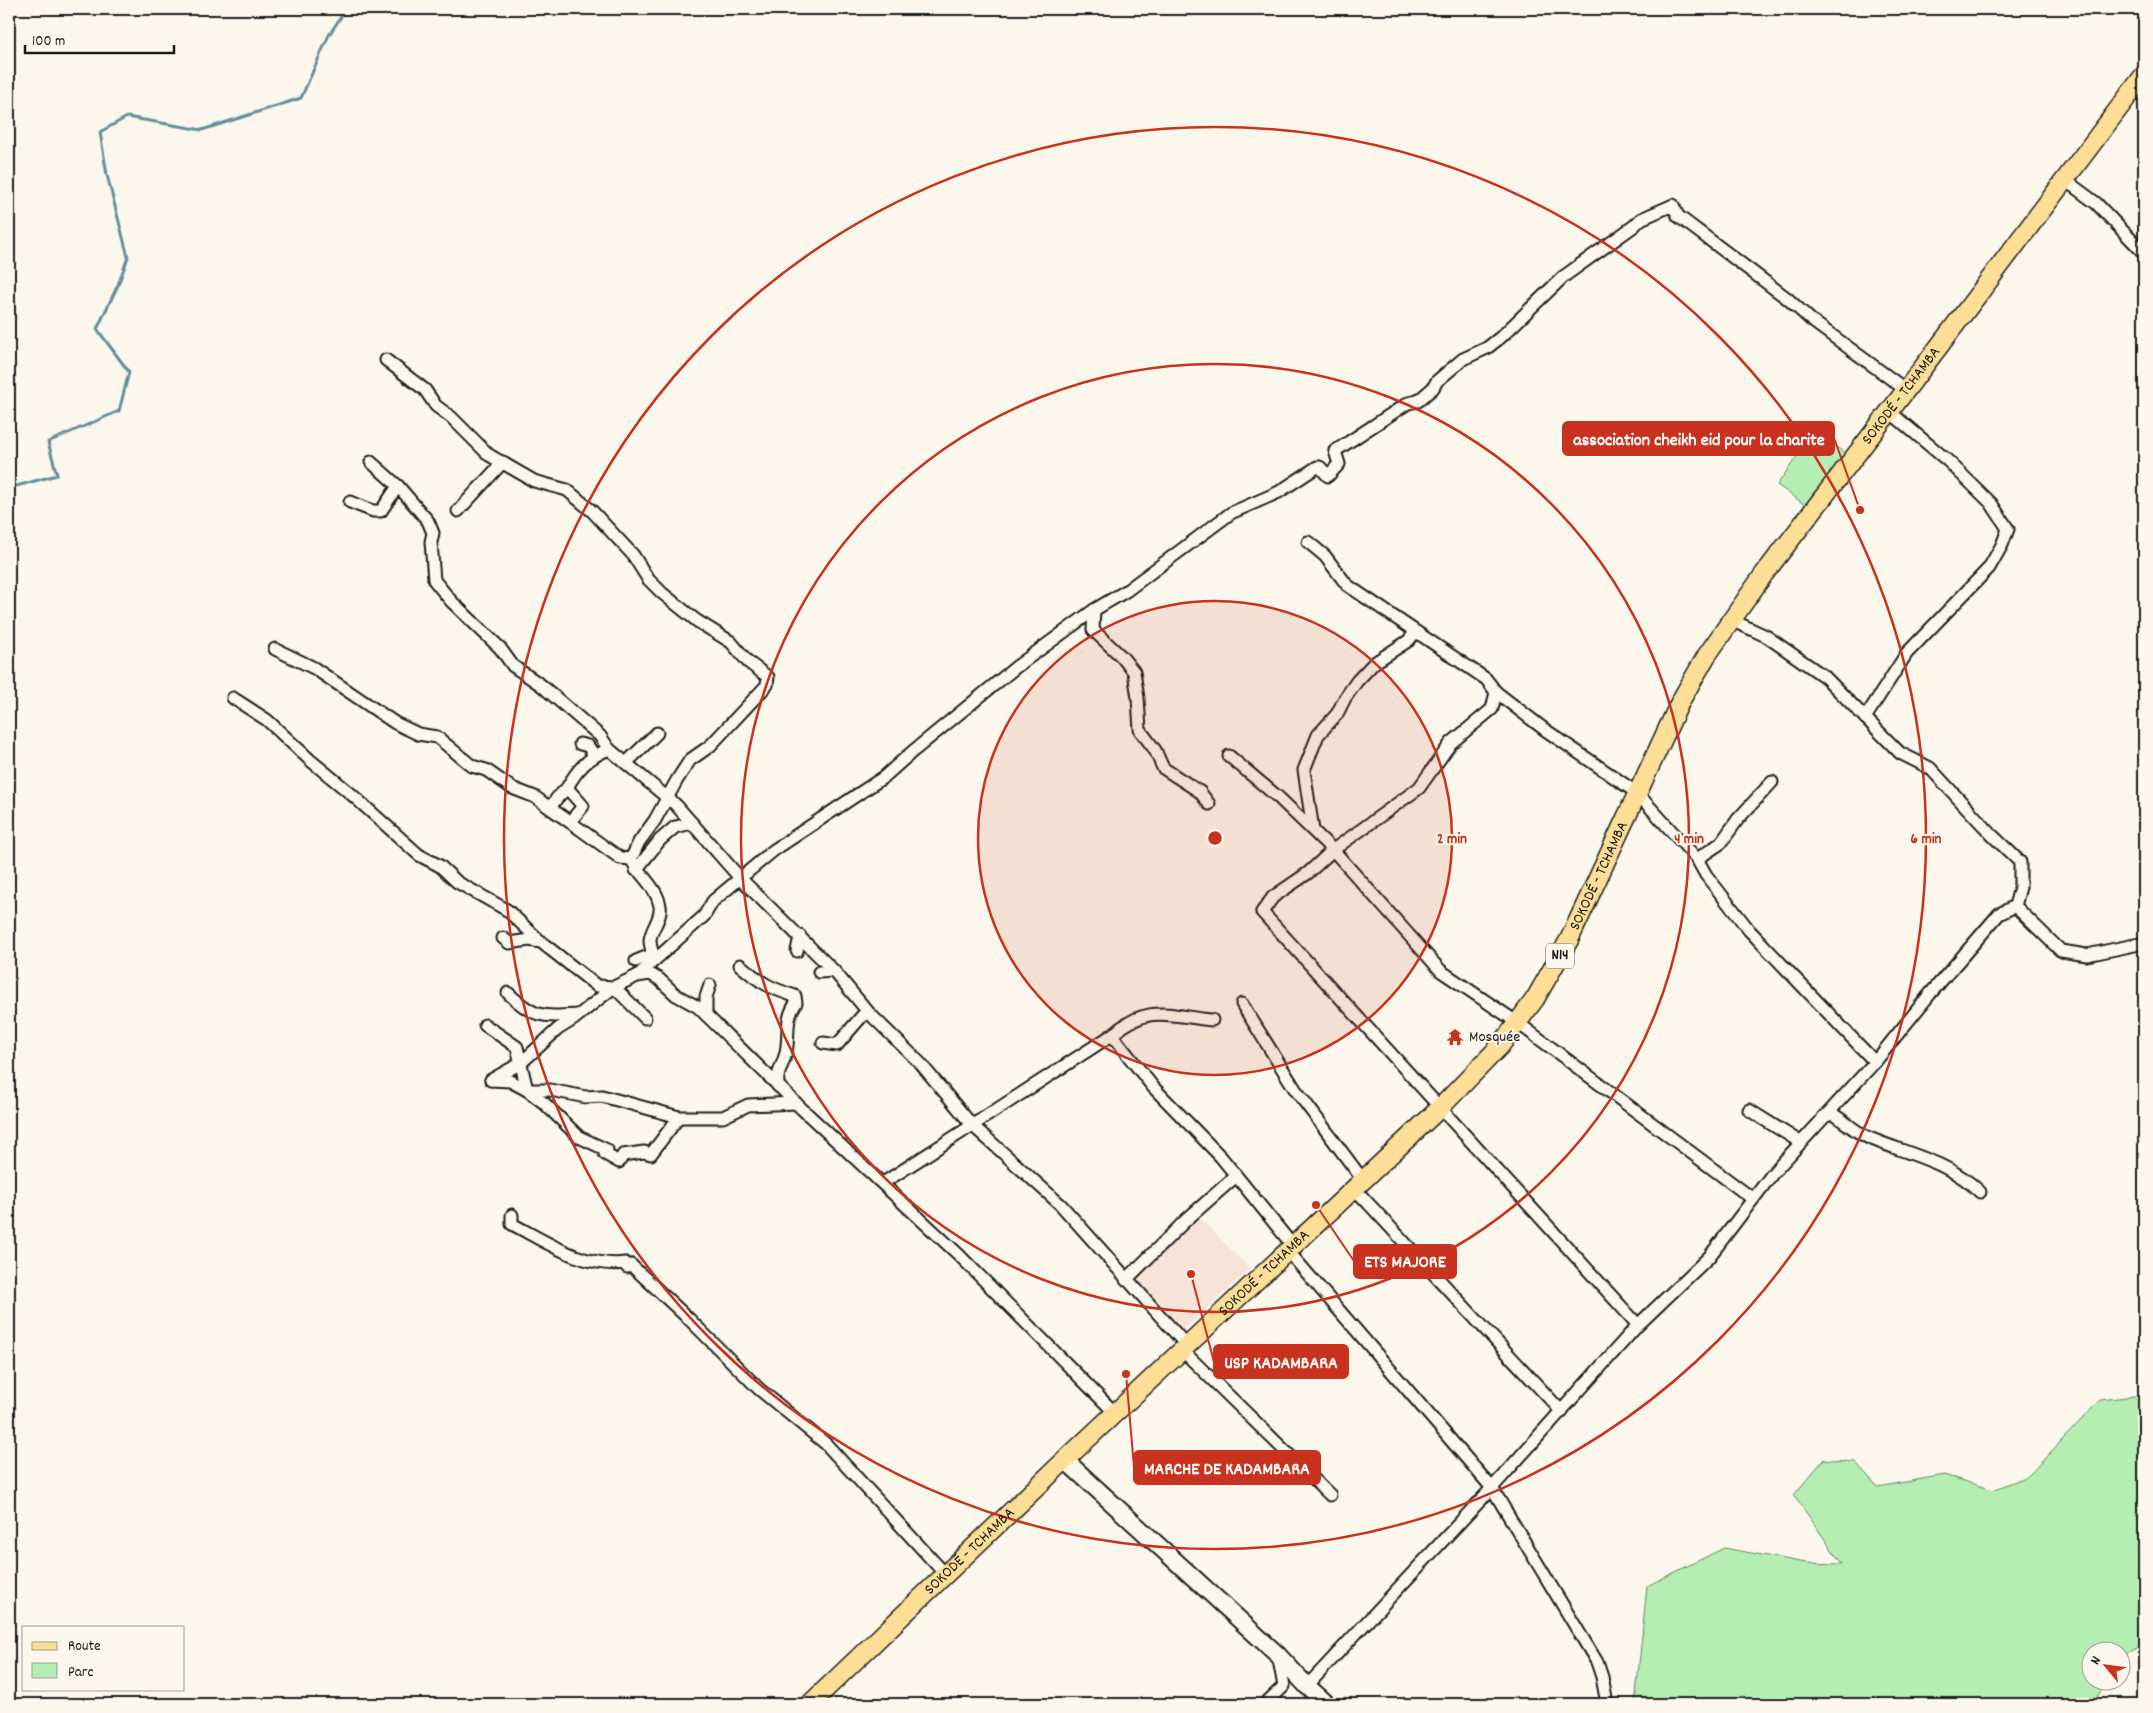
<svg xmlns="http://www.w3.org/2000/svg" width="2153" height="1713" font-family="Dekko,sans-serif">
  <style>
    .built { fill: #f7e3d8 }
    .green { fill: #b4eeb3; stroke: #688568 }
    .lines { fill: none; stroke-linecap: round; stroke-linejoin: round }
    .stream { stroke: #638e9e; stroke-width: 3 }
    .street-casing { stroke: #1c1c1c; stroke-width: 15 }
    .secondary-casing { stroke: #1c1c1c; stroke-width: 20 }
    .primary-casing { stroke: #1c1c1c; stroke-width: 21 }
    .street { stroke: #fbf7ec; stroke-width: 11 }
    .secondary { stroke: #fbf7ec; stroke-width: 16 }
    .primary { stroke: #fdde96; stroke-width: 18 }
    .ring { fill: none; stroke: #c8321e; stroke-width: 2.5 }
    .labels { text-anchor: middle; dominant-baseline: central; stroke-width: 4; stroke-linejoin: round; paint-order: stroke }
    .shield { fill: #fbf7ec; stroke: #5f5e5a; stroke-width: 1 }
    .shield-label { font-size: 15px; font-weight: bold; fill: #1c1c1c }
    .street-label { font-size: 16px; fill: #1c1c1c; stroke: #fbf7ec }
    .poi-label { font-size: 16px; fill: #1c1c1c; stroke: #fbf7ec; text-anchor: start }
    .centre { fill: #c8321e; stroke: #fbf7ec; stroke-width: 2.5 }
    .ring-label { font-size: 15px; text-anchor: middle; font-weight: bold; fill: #c8321e; stroke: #fbf7ec; stroke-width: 4; stroke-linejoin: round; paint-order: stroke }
    .leader { fill: none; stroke: #c8321e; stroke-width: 2 }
    .callout-dot { fill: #c8321e; stroke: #fbf7ec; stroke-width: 2 }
    .callout { fill: #c8321e; stroke: #c8321e; stroke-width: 2 }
    .callout-label { font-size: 18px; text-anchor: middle; font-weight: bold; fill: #fff }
  </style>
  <rect width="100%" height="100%" fill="#fbf7ec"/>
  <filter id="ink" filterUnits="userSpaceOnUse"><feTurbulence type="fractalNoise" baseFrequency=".02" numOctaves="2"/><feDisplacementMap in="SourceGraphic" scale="10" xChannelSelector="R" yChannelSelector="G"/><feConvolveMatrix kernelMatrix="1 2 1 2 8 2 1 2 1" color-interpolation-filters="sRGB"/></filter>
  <g filter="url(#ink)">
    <!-- built -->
    <path class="built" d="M1197 1215 1250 1269 1183 1330 1132 1279Z"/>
    <!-- green -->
    <g class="green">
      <path d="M1814 432 1845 453 1808 507 1777 485Z"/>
      <path d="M2144 1395V1642L2121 1658 2120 1650H2090V1680L2106 1681 2092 1704H1635L1647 1586 1724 1548 1806 1563 1842 1564 1794 1495 1824 1459 1855 1462 1878 1487 1944 1475 1993 1490 2028 1476 2100 1400Z"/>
    </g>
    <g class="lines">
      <!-- stream -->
      <path class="stream" d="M9 488 57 475 48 442 119 411 129 372 97 329 118 285 128 257 107 175 100 132 127 117 202 130 301 98 329 35 346 9"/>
      <!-- street casing -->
      <g class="street-casing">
        <g id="street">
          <path d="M2065 180 2096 203 2144 253"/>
          <path d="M386 360 425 390 436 406 451 417 489 455 534 481 567 490 592 511 633 555 648 579 662 593 697 621 731 642 748 662 768 677 767 685 710 746 690 760 677 780 655 820 639 842 631 859C639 875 657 887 660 906 662 919 651 928 650 940 650 946 653 954 654 960L646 957 636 961"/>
          <path d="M371 462 398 486"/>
          <path d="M350 502 373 511H381L398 486 428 521 433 533 431 542 434 580 451 601 500 648 513 666 541 685 600 736 609 749 676 805 740 878 834 971 869 1013 920 1063 972 1125 1061 1205 1187 1346"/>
          <path d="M458 511 503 462"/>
          <path d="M1308 542 1325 556 1347 585 1486 679 1496 692 1492 709 1451 743 1419 788 1333 850 1308 873 1273 897 1262 912 1638 1325"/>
          <path d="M1094 610 1093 630 1122 657 1134 672 1138 698 1140 730 1155 750 1163 768 1200 792 1209 804"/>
          <path d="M275 649 314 668 395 723 418 734 437 737 472 766 486 770 512 788 535 797 550 808 557 798 567 788 583 806 570 822 620 858 631 859"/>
          <path d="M1496 692 1544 729 1637 793 1697 859 1706 875 1749 930 1875 1062"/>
          <path d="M233 698 267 720 310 760 350 793 419 855 440 866 457 882 507 910 541 942"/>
          <path d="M1865 718 1907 653 1989 568 2002 545 2008 529 1991 503 1948 461 1890 412"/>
          <path d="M580 744 588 746 594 755"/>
          <path d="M1229 756 1279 798 1333 850 1441 971 1518 1023 1753 1199"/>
          <path d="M626 763 657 733"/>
          <path d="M567 788C577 769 589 757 609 749"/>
          <path d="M550 808 570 822"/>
          <path d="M1313 830 1304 770 1318 735 1337 714 1345 698 1357 681 1374 663 1408 641 1415 633"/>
          <path d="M1697 859 1721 843 1738 819 1772 782"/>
          <path d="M636 870 660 840 675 827 692 823"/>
          <path d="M2015 906 2061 951 2087 955 2144 943"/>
          <path d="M503 938 509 943 529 940 541 942 597 986 614 987 645 1018"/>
          <path d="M797 951 800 936"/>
          <path d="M740 965C760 982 769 988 795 996L796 1003C783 1022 791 1037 785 1056 781 1070 777 1071 778 1086"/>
          <path d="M819 972 834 971"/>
          <path d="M637 976 650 974 659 979 676 995 698 1007 802 1109 959 1255 1115 1413"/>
          <path d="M508 993C534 1018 542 1017 577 1015"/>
          <path d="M1242 1004 1295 1089 1363 1180"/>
          <path d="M706 1015V997L710 985"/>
          <path d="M485 1025 517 1047 527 1090 544 1103 579 1137 607 1150 605 1154 619 1162 623 1155 644 1152 651 1154 679 1117H723L748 1105 796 1103"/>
          <path d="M1112 1035C1148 1003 1169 1016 1212 1020"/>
          <path d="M823 1043 837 1045 862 1016 869 1013"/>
          <path d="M491 1080 521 1063 558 1029 574 1019 614 987 637 976 704 916 713 901 774 850 884 777 912 752 1016 667 1094 610 1126 591 1231 513 1279 492 1317 467H1320L1328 476 1339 464 1335 451 1408 403 1418 401 1433 388 1437 381 1463 359 1487 348 1501 337 1563 277 1634 226 1641 219 1673 205 1678 216 1788 299 1811 320 1906 390"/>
          <path d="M491 1080 510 1081 527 1090H550L586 1097 602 1096 679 1117"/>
          <path d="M1749 1110 1800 1142"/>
          <path d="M1823 1117 1832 1114C1844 1120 1855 1132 1867 1137 1906 1154 1949 1161 1980 1192"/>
          <path d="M883 1183 1112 1035 1153 1087 1221 1157 1293 1246"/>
          <path d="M1354 1188 1562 1412"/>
          <path d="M512 1215V1224C548 1243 584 1268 625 1263L627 1267 631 1265 690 1320 759 1389 826 1444 946 1575"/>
          <path d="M1288 1251 1492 1488 1597 1662 1602 1677 1607 1704"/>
          <path d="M1126 1280 1186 1220 1236 1176"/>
          <path d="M1182 1350 1330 1495"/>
          <path d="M1307 1686 1492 1488 1638 1325 1709 1257 1773 1173 1875 1062 1930 994 1999 914 2015 906 2020 887V862L1992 835 1930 768 1900 753 1825 677 1766 636 1731 620"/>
          <path d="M1265 1704 1284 1686 1278 1655"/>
        </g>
      </g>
      <!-- secondary casing -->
      <g class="secondary-casing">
        <path id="secondary" d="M1065 1460 1278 1655 1307 1686 1327 1704"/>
      </g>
      <!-- primary casing -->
      <g class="primary-casing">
        <g id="primary">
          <path id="s1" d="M810 1704 1065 1460 1439 1109 1500 1046 1535 999 1569 940 1681 700 1707 655 1764 574 1906 390 2144 75"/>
        </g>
      </g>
      <!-- street -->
      <use href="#street" class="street"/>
      <!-- secondary -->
      <use href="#secondary" class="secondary"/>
      <!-- primary -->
      <use href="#primary" class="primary"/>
    </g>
  </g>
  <!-- distance rings -->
  <circle cx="1215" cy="838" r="237" fill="#c8321e" fill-opacity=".12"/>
  <g class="ring">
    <circle cx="1215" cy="838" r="237"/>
    <circle cx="1215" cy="838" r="474"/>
    <circle cx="1215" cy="838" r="711"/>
  </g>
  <!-- icons -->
  <defs>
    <g id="temple-bare" transform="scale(1.35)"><path d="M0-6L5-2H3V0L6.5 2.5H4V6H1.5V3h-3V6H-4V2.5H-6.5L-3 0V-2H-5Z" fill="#c8321e" stroke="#fbf7ec" stroke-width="2.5" paint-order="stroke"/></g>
  </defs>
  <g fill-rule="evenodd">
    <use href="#temple-bare" x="1455" y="1037"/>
  </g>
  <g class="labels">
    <!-- shield labels -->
    <rect class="shield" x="1546" y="943.5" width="28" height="25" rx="4"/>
    <g class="shield-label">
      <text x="1560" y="956">N14</text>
    </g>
    <!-- street labels -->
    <g class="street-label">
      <text stroke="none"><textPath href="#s1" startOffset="1721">SOKODÉ - TCHAMBA</textPath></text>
      <text stroke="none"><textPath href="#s1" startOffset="1151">SOKODÉ - TCHAMBA</textPath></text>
      <text stroke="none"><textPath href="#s1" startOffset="626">SOKODÉ - TCHAMBA</textPath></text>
      <text stroke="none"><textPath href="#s1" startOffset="221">SOKODÉ - TCHAMBA</textPath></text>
    </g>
    <!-- poi labels -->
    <g class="poi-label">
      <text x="1469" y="1037">Mosquée</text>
    </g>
  </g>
  <circle cx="1215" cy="838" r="8" class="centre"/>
  <g class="ring-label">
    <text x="1452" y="843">2 min</text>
    <text x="1689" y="843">4 min</text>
    <text x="1926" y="843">6 min</text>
  </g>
  <!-- callouts -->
  <path class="leader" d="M1860 510L1834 438M1316 1205L1354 1261M1191 1274L1214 1362M1126 1374L1134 1467"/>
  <g class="callout-dot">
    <circle cx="1860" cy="510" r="5"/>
    <circle cx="1316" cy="1205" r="5"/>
    <circle cx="1191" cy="1274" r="5"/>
    <circle cx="1126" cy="1374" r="5"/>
  </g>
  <g class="callout">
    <rect x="1563" y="422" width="271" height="33" rx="5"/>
    <rect x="1354" y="1245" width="102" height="33" rx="5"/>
    <rect x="1214" y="1345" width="134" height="33" rx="5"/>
    <rect x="1134" y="1451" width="186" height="33" rx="5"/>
  </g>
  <g class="callout-label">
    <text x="1699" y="445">association cheikh eid pour la charite</text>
    <text x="1405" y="1267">ETS MAJORE</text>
    <text x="1281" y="1368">USP KADAMBARA</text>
    <text x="1227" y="1474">MARCHE DE KADAMBARA</text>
  </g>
  <!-- margin -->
  <rect width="2153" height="1713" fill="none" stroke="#fbf7ec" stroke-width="30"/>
  <rect x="15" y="15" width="2123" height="1683" fill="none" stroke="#1c1c1c" stroke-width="2" filter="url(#ink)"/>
  <!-- legend -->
  <rect x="22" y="1626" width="162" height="65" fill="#fbf7ec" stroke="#a29f99"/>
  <rect x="32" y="1642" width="25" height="8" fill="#fdde96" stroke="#a29f99"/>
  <text x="68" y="1650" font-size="15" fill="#1c1c1c">Route</text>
  <rect x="32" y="1663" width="25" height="15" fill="#b4eeb3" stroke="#a29f99"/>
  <text x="68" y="1676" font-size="15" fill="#1c1c1c">Parc</text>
  <!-- north arrow -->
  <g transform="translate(2106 1666) rotate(299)"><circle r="24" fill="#fbf7ec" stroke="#a29f99"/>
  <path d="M0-4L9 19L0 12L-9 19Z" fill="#c8321e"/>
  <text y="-8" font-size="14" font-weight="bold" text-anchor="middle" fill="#1c1c1c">N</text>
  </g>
  <!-- scale -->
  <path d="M25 45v8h149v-8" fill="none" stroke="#1c1c1c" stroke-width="2.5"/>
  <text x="32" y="45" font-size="15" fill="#1c1c1c" stroke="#fbf7ec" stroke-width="4" paint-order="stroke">100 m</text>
</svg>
